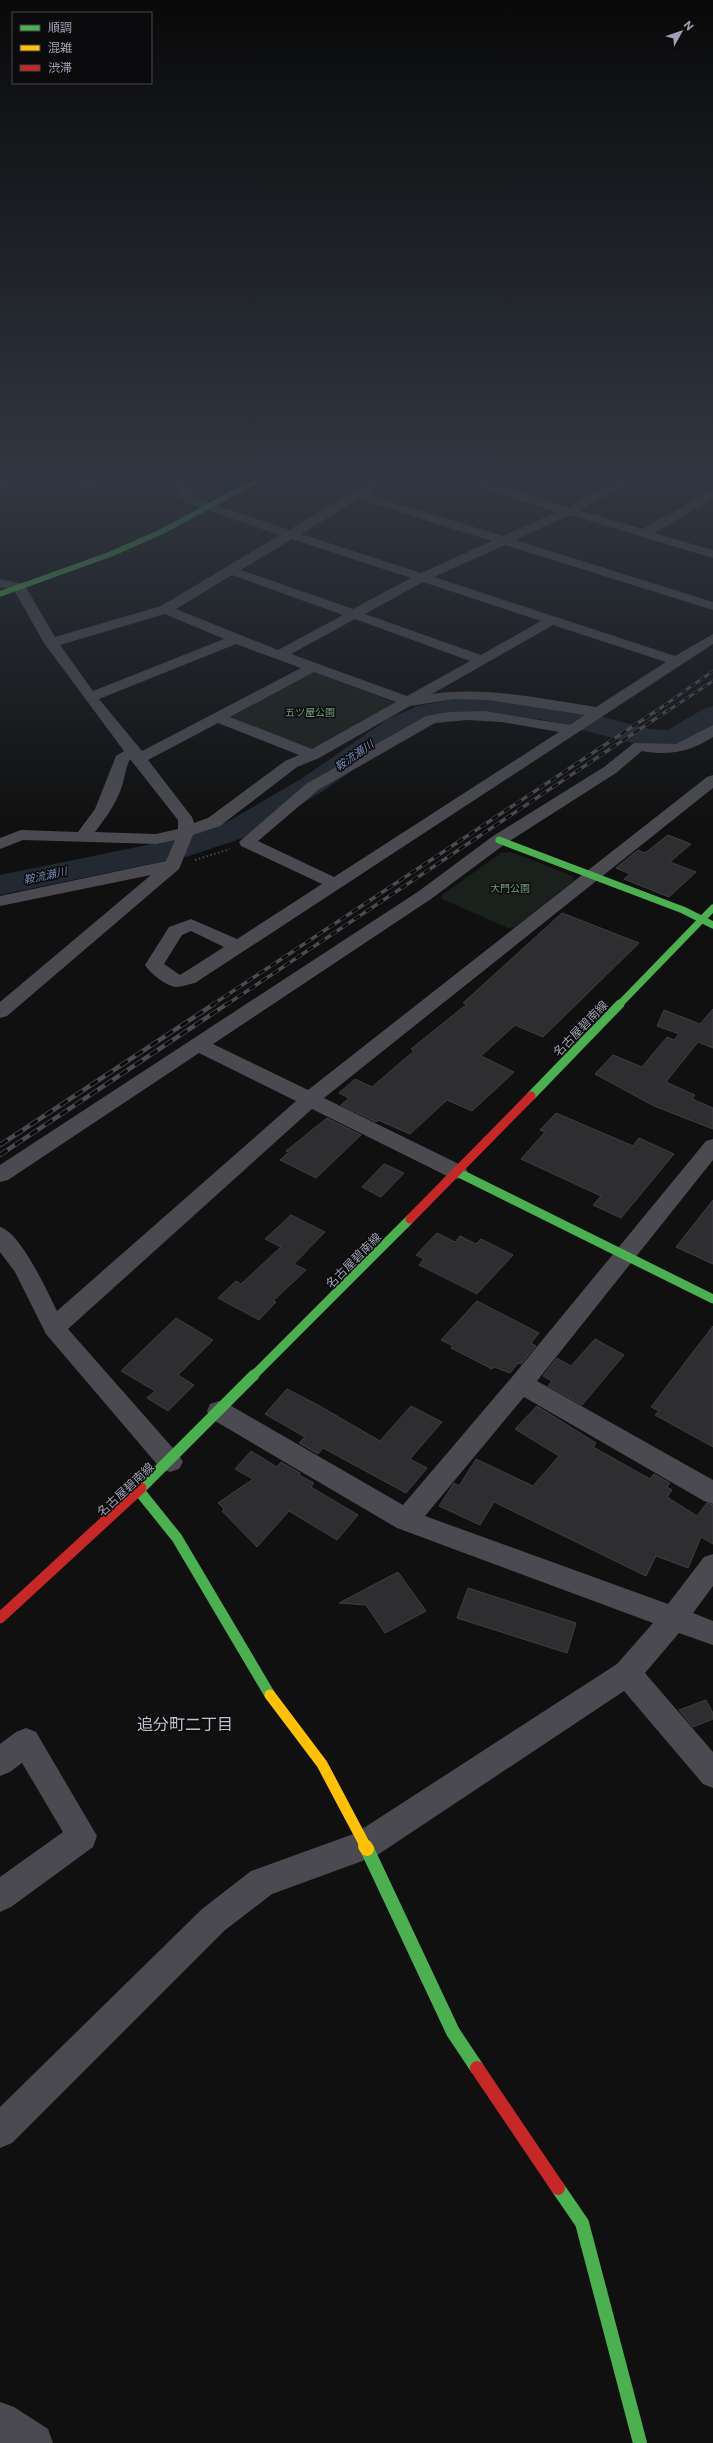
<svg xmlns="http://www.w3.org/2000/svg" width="713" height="2443" font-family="Commissioner,'Noto Sans JP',sans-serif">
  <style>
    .green { fill: #1a211c }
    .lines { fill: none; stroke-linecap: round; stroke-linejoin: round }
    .river { fill: #232932; fill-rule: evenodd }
    .building { fill: #2e2e30; stroke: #3f3f44 }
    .path { stroke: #45464b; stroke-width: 2; stroke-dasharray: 1.5 2.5; stroke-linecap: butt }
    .street { fill: #4a4a50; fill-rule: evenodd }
    .fast-far4 { stroke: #4caf50; stroke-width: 5.5 }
    .fast-far3 { stroke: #4caf50; stroke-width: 7 }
    .fast-far2 { stroke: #4caf50; stroke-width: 9 }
    .fast-far1 { stroke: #4caf50; stroke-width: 11 }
    .fast { stroke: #4caf50; stroke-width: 14 }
    .slow-far1 { stroke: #ffc107; stroke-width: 11 }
    .slow { stroke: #ffc107; stroke-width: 14 }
    .jam-far2 { stroke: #c62828; stroke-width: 9 }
    .jam-far1 { stroke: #c62828; stroke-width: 11 }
    .jam { stroke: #c62828; stroke-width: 14 }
    .rail-far2-casing { stroke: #4a4b50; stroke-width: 3 }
    .rail-far1-casing { stroke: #4a4b50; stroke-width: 3.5 }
    .rail-casing { stroke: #4a4b50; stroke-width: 4.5 }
    .rail-far2 { stroke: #0b0a0c; stroke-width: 2; stroke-dasharray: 5.5; stroke-linecap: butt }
    .rail-far1 { stroke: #0b0a0c; stroke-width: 2.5; stroke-dasharray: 7; stroke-linecap: butt }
    .rail { stroke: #0b0a0c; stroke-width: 3; stroke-dasharray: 9; stroke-linecap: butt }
    .labels { text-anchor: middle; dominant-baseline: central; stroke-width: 3; stroke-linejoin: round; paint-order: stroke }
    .far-park-label { font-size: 10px; fill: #74a17f; stroke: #0b0a0c }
    .far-water-label { font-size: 11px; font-style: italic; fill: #7188b3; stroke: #0b0a0c }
    .street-label { font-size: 12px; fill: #9fa1b3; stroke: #0b0a0c }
    .near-neighbourhood-label { font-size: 16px; fill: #c0c2cf; stroke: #0b0a0c }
  </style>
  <rect width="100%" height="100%" fill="#101010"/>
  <!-- green -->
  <g class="green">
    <path d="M314 672 396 703 316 748 308 749 232 718 234 715Z"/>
    <path d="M511 852 573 876 574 881 515 927 508 928 442 899V895L501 853Z"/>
  </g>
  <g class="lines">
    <!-- river -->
    <path class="river" d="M470 696 541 701 649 729 668 730 703 709 713 706V727L684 745 674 748 648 747 540 719 470 714 435 719 408 731 323 791 249 836 189 856 0 895V875L181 838 227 822 301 779 388 719 418 706Z"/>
  </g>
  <!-- building -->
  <g class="building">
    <path d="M668 835 691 844 670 862 696 872 669 897 624 879 630 874 616 868 638 850 645 853Z"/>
    <path d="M562 913 639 943 543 1037 515 1025 481 1056 514 1072 472 1111 447 1100 410 1134 378 1120 376 1122 341 1105 349 1098 339 1093 355 1079 372 1087 414 1051 411 1049 467 1004 463 1003Z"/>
    <path d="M713 1009V1048L698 1042 666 1082 695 1095 692 1099 713 1108V1129L654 1106 595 1074 613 1055 642 1067 667 1037 674 1040 679 1034 657 1026 664 1010 700 1024Z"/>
    <path d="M556 1113 633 1146 639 1138 674 1154 621 1218 593 1205 601 1196 521 1159 545 1132 540 1130Z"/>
    <path d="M327 1118 361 1135 316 1178 280 1160 289 1152 286 1151Z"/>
    <path d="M384 1164 404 1173 381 1197 362 1187Z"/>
    <path d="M713 1200V1264L676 1247Z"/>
    <path d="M291 1215 325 1232 294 1264 306 1270 273 1301 276 1302 259 1320 218 1298 236 1281 241 1284 281 1247 265 1239Z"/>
    <path d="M437 1233 455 1242 460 1236 476 1244 481 1239 513 1255 477 1294 419 1265 424 1259 416 1255Z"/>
    <path d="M477 1301 539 1333 531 1343 536 1346 521 1364 518 1363 510 1373 494 1367 492 1369 451 1348 453 1346 441 1340Z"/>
    <path d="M176 1318 213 1340 178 1375 194 1385 168 1411 147 1398 155 1391 121 1371Z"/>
    <path d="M713 1326V1447L655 1415 659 1411 651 1407Z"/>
    <path d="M595 1339 624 1355 582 1405 548 1386 552 1381 543 1376 557 1358 571 1366Z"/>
    <path d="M287 1389 318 1405 380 1441 411 1406 442 1422 410 1459 427 1468 406 1493 323 1448 318 1454 299 1443 305 1437 265 1414Z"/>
    <path d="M537 1406 596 1443 593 1447 650 1479 654 1474 670 1483 667 1487 672 1490 667 1497 697 1516 707 1503 713 1505V1544L701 1537 688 1568 656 1556 646 1576 494 1502 480 1525 439 1506 454 1483 459 1486 476 1459 533 1486 559 1456 515 1429Z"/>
    <path d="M251 1451 277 1467 281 1462 300 1473 299 1475 314 1483 311 1487 358 1515 337 1540 289 1511 257 1547 222 1511 224 1509 218 1503 253 1479 235 1469Z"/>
    <path d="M398 1572 426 1611 385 1633 366 1605 339 1603Z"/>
    <path d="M468 1588 576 1623 567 1653 457 1618Z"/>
    <path d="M706 1700 713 1713V1719L693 1727 679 1710Z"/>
  </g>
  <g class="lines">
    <!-- path -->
    <path class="path" d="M195 860 230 849"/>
    <!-- street -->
    <g class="street">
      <path d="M0 481H22L20 484 0 488Z"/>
      <path d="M85 481H110L108 484 79 490 73 486Z"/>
      <path d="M169 481H181L194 497 289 530 371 481H386L367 494 503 536 557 512 461 481H481L568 507 618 481H634L579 510 642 529 713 490V499L654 533 713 550V558L570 515 515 540 713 602V610L505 545 434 577 675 656 713 634V644L195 983C189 984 182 987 176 987 166 986 150 973 145 965L169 927 191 919 237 939 322 884 241 846 239 842 306 784 426 716 449 712 484 711 570 725 585 715 489 700 455 699 410 706 319 758 297 767 220 826 193 835 179 869 7 1016 0 1018V1002L151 875 0 906V896L166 861 175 840 156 844 23 840 0 849V838L21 830 78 832 95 809 116 756 124 751 44 643 14 590 0 587V579L24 584 55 637 161 606 280 535 186 503ZM358 499 492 541 421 573 301 534ZM292 539 411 578 353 609 241 570ZM232 575 343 615 278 650 176 609ZM423 582 541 621 481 655 365 614ZM165 614 224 639 93 691 60 645ZM355 619 470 661 407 696 291 654ZM553 625 666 662 596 707C542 699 487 686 432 694ZM236 644 301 668 142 751 99 699ZM314 672 396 702 312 749 230 717ZM467 720 502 722 559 732 334 877 258 841 318 790 435 723ZM218 723 299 755 285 761 208 818 194 823 192 817 148 760ZM130 759 178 820V829L156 834 95 832C105 819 115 805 121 789 125 779 125 769 130 759ZM191 931 224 947 180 975 164 964 182 935Z"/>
      <path d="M713 725V737C689 752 670 756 642 751L616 773 505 844 431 899 213 1044 308 1090 707 777 713 775V788L324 1098 465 1167 468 1172 465 1177 457 1179 449 1177 312 1109 68 1329 179 1455 183 1462 179 1469 170 1472 161 1469 46 1334 15 1272 0 1252V1227C21 1233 47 1291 57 1311L296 1101 199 1053 8 1180 0 1182V1165L419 891 493 836 604 767 634 743 676 744Z"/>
      <path d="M713 1139V1160L537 1381 713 1480V1504L704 1501 524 1397 425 1516 668 1604 704 1557 713 1554V1586L693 1613 713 1621V1645L679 1633 645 1673 713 1752V1788L703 1784 624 1691 376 1856 272 1894 224 1931 12 2143 0 2148V2107L202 1909 251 1871 356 1833 617 1664 653 1623 397 1528 210 1418 207 1411 210 1404 219 1401 228 1404 403 1505 512 1377 706 1141Z"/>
      <path d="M26 1728 36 1732 97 1836 93 1847 11 1907 0 1912V1877L63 1832 22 1763 10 1772 0 1776V1744L16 1732Z"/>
      <path d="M0 2402 14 2407 48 2429 53 2443H0Z"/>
    </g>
    <!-- fast-far4 -->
    <path class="fast-far4" d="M0 594 111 554 163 531 255 481"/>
    <!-- fast-far3 -->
    <g class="fast-far3">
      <path d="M499 840 683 910 713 925"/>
      <path d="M619 1005 713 908"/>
    </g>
    <!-- fast-far2 -->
    <g class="fast-far2">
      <path d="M531 1096 620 1004"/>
      <path d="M457 1172 713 1299"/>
      <path d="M253 1376 410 1219"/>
    </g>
    <!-- fast-far1 -->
    <g class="fast-far1">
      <path d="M141 1488 254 1375"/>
      <path d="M140 1492 177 1538 270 1695"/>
    </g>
    <!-- fast -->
    <g class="fast">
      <path d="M367 1849 453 2032 477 2068"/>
      <path d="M558 2188 582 2223 640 2443"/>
    </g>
    <!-- slow-far1 -->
    <path class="slow-far1" d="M270 1695 322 1764 366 1847"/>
    <!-- slow -->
    <path class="slow" d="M365 1846 367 1849"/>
    <!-- jam-far2 -->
    <path class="jam-far2" d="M410 1219 531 1096"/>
    <!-- jam-far1 -->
    <path class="jam-far1" d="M0 1618 141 1488"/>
    <!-- jam -->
    <path class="jam" d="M477 2068 558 2188"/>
    <!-- rail-far2 casing -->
    <g class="rail-far2-casing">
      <g id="rail-far2">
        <path d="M655 712 713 671"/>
        <path d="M666 712 713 681"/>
      </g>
    </g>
    <!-- rail-far1 casing -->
    <g class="rail-far1-casing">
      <g id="rail-far1">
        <path d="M212 1005 656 711"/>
        <path d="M226 1005 667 711"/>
      </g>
    </g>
    <!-- rail casing -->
    <g class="rail-casing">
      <g id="rail">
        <path d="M0 1145 214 1004"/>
        <path d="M0 1155 227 1004"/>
      </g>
    </g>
    <!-- rail-far2 -->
    <use href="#rail-far2" class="rail-far2"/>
    <!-- rail-far1 -->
    <use href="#rail-far1" class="rail-far1"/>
    <!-- rail -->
    <use href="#rail" class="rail"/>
  </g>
  <!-- sky -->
  <linearGradient id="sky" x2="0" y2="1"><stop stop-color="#090909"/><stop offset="0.58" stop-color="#313742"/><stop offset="1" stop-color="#313742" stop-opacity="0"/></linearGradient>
  <rect width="713" height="823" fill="url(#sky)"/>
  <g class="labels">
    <!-- far-park labels -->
    <g class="far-park-label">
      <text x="310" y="712">五ツ屋公園</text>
      <text x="510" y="888">大門公園</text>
    </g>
    <!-- far-water labels -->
    <g class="far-water-label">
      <text transform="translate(354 755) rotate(-35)">鞍流瀬川</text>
      <text transform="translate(45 875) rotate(-12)">鞍流瀬川</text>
    </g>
    <!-- street labels -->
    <g class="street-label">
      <text transform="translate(580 1028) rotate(-46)">名古屋碧南線</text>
      <text transform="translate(353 1260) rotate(-45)">名古屋碧南線</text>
      <text transform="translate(125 1489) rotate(-43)">名古屋碧南線</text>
    </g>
    <!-- near-neighbourhood labels -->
    <g class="near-neighbourhood-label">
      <text x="185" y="1723">追分町二丁目</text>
    </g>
  </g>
  <!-- legend -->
  <rect x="12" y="12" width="140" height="72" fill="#0b0a0c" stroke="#46464f"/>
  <rect x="20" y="25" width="20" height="6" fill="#4caf50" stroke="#46464f"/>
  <text x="48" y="32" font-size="12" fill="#9fa1b3">順調</text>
  <rect x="20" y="45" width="20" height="6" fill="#ffc107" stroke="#46464f"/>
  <text x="48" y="52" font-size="12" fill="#9fa1b3">混雑</text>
  <rect x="20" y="65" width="20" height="6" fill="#c62828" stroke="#46464f"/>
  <text x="48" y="72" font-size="12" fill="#9fa1b3">渋滞</text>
  <!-- north arrow -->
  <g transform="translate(681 32) rotate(50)" stroke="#0b0a0c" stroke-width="3" paint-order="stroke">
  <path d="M0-3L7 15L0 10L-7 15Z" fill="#9fa1b3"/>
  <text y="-6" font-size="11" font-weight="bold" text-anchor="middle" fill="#9fa1b3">N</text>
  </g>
</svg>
